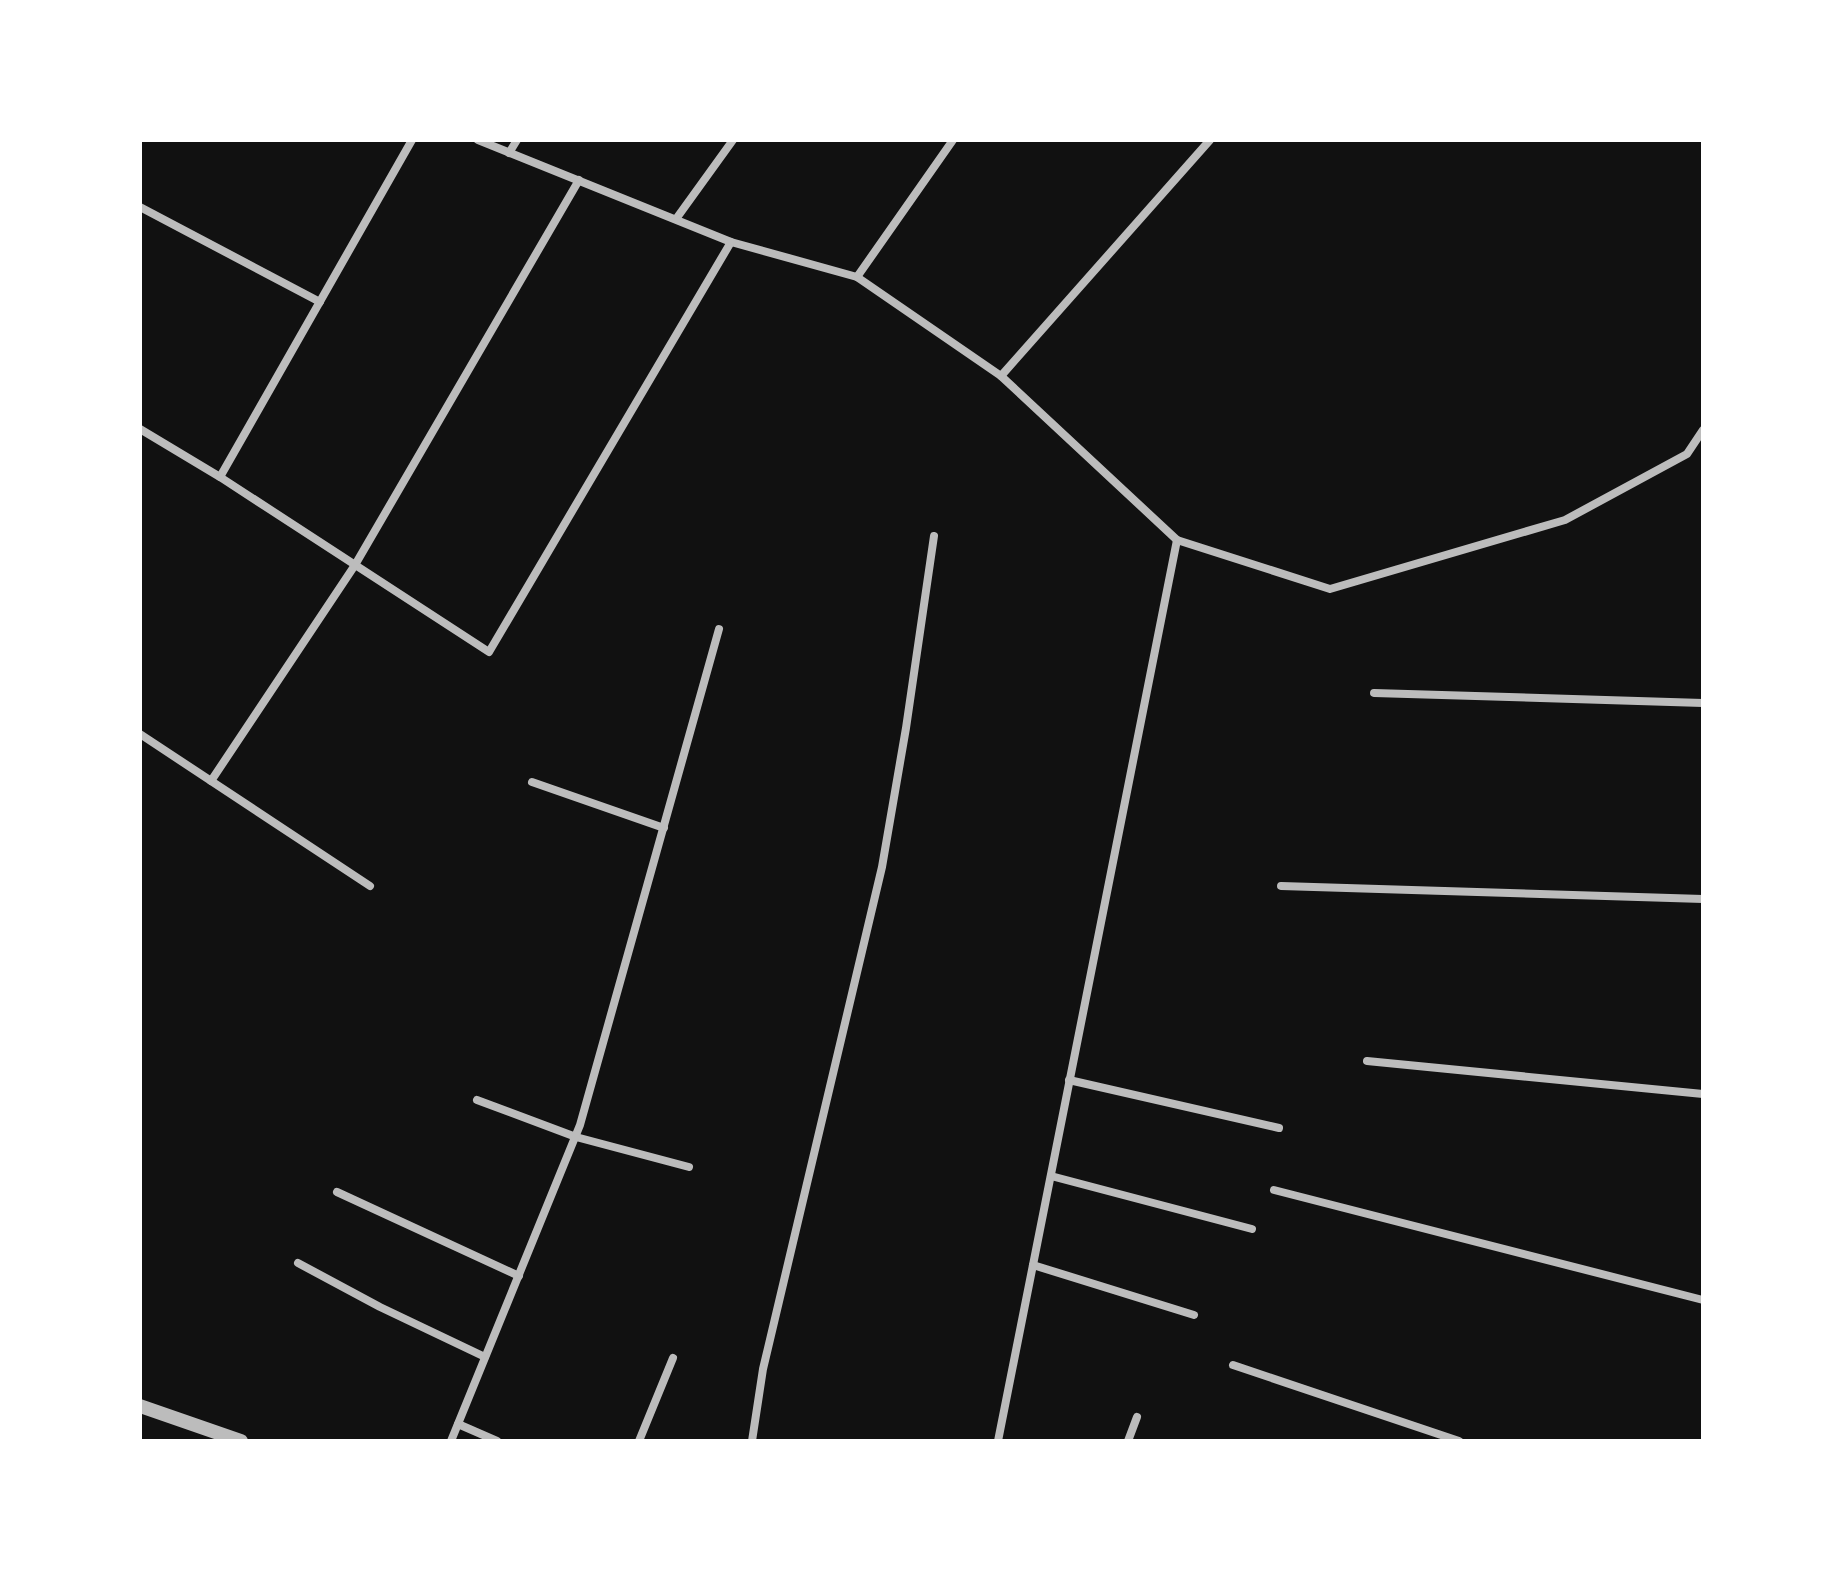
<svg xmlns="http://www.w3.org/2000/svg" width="1843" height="1581" font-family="Signika,sans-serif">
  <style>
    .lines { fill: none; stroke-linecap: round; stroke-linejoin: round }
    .minor { stroke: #bcbcbc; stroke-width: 8 }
    .tertiary { stroke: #bcbcbc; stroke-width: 14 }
  </style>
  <rect width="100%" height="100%" fill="#111"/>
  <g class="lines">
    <!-- minor -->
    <g class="minor">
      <path d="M478 140 731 242 857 277 1001 376 1177 540 1330 589 1565 520 1687 454 1703 430"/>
      <path d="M509 153 517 140"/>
      <path d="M140 207 320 302"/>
      <path d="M676 219 733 140"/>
      <path d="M857 277 953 140"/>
      <path d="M1001 376 1210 140"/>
      <path d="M140 429 220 477 412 140"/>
      <path d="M220 477 489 652 731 242"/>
      <path d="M1374 693 1703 703"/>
      <path d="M140 734 370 886"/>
      <path d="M211 781 355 565 579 180"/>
      <path d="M532 782 664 828"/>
      <path d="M1281 886 1703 899"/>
      <path d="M1367 1061 1703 1094"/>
      <path d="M1069 1080 1279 1128"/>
      <path d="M477 1100 576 1137 689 1167"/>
      <path d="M1051 1176 1252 1229"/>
      <path d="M1274 1190 1703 1300"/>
      <path d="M337 1192 519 1276"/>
      <path d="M298 1263 380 1307 485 1357"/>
      <path d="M1033 1265 1194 1315"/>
      <path d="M1233 1365 1459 1441"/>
      <path d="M458 1424 497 1441"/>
      <path d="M451 1441 580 1125 719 629"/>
      <path d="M639 1441 673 1358"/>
      <path d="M752 1441 763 1369 882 867 906 728 934 536"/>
      <path d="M998 1441 1177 540"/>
      <path d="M1128 1441 1137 1417"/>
    </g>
    <!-- tertiary -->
    <path class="tertiary" d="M140 1406 241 1441"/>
  </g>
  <!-- border -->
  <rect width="1843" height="1581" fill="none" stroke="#ffffff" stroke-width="284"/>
</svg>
